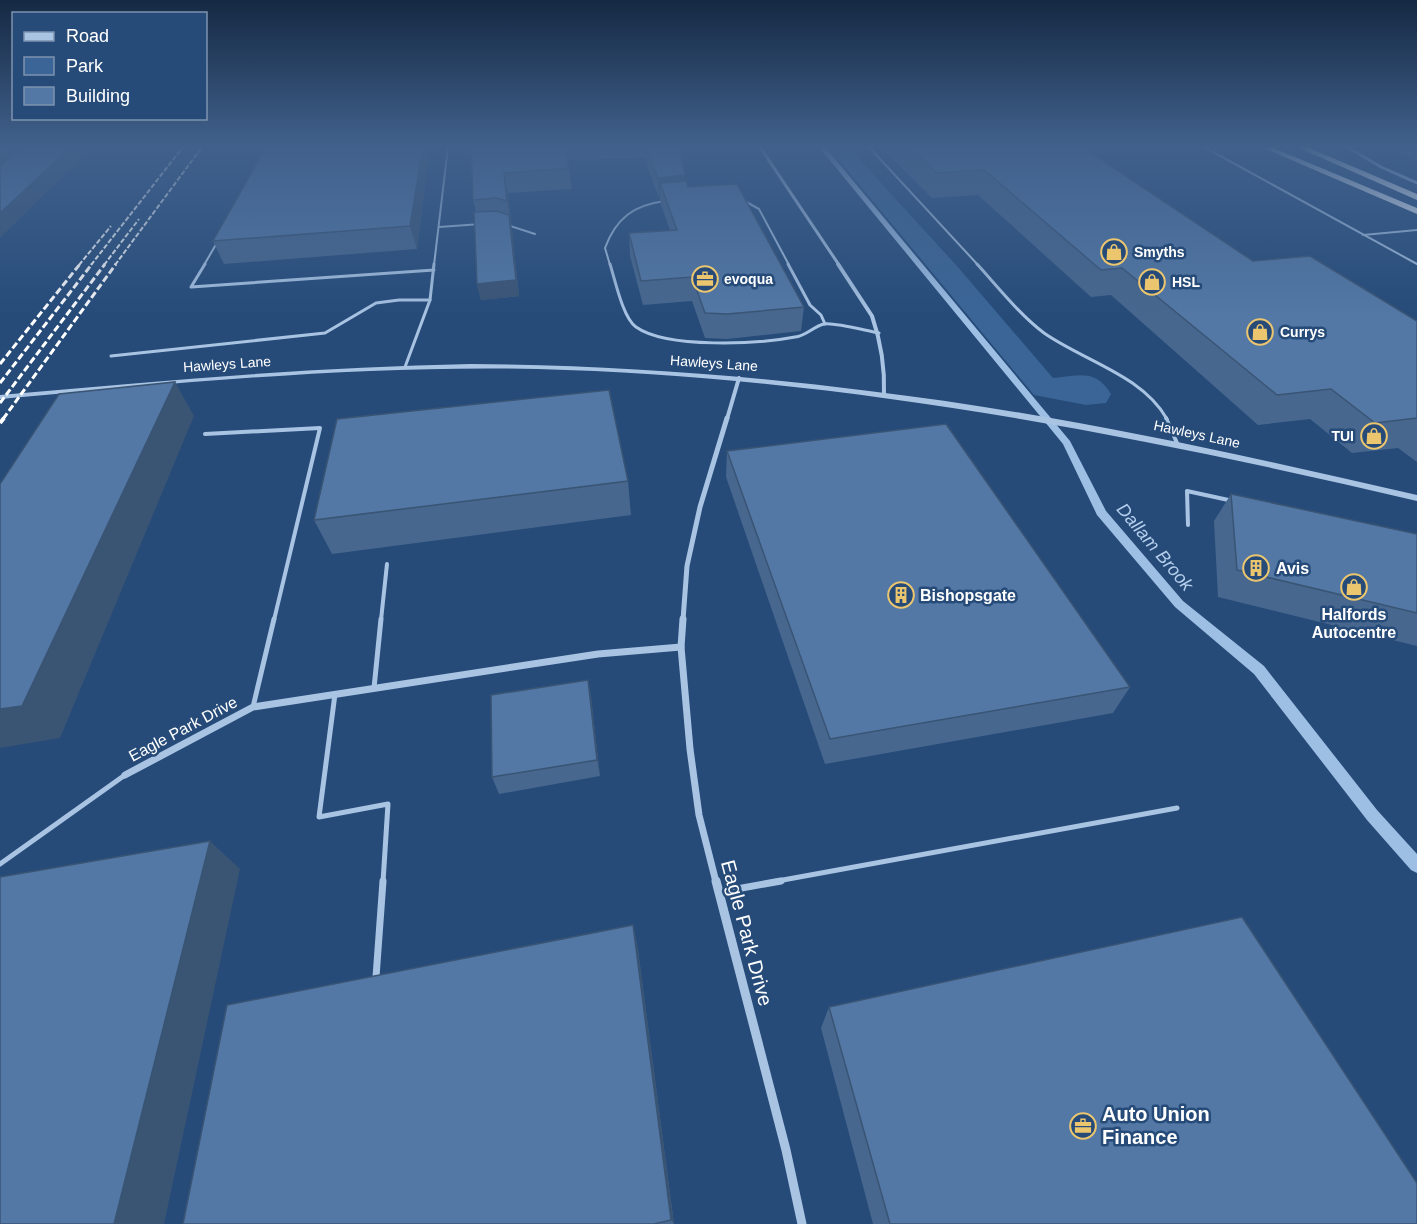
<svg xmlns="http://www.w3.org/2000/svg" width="1417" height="1224" font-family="Helvetica,sans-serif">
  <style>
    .green { fill: #3a6596 }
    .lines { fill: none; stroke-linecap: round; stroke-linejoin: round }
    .stream { fill: #9ebfe4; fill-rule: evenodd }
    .service-far4 { stroke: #a9c4e3; stroke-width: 2 }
    .service-far3 { stroke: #a9c4e3; stroke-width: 3 }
    .service-far2 { stroke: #a9c4e3; stroke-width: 4 }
    .service-far1 { stroke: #a9c4e3; stroke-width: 5 }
    .service { stroke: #a9c4e3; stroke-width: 7 }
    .minor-far4 { stroke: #a9c4e3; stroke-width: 3 }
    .minor-far3 { stroke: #a9c4e3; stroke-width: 4 }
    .minor-far2 { stroke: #a9c4e3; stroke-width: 5 }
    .minor-far1 { stroke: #a9c4e3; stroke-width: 7 }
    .minor { stroke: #a9c4e3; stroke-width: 9 }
    .tertiary { fill: #a9c4e3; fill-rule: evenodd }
    .trunk { fill: #f4f8fe; fill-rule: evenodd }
    .rail-far2 { stroke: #fff; stroke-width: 2; stroke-dasharray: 5 2; stroke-linecap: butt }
    .rail-far1 { stroke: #fff; stroke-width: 3; stroke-dasharray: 7 3; stroke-linecap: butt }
    .rail { stroke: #fff; stroke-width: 4; stroke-dasharray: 9 4; stroke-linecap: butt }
    .wall { fill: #47678e }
    .shaded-wall { fill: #3a5474 }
    .building { fill: #5378a5; stroke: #3a5474; stroke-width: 1.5 }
    .labels { text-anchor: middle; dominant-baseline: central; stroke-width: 5; stroke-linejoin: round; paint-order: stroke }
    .far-poi-label { font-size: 14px; font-weight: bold; fill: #fff; stroke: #264b79; text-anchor: start }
    .far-street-label { font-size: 14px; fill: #fff; stroke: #264b79 }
    .poi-label { font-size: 16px; font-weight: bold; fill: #fff; stroke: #264b79; text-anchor: start }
    .street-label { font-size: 16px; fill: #fff; stroke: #264b79 }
    .water-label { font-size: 18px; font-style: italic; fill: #b4ceeb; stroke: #264b79 }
    .near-street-label { font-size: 20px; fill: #fff; stroke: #264b79 }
    .near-poi-label { font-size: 20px; font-weight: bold; fill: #fff; stroke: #264b79; text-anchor: start }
  </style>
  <rect width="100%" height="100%" fill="#264b79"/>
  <!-- green -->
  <path class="green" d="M828 147H848L957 266 1053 378C1079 376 1095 368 1111 394L1106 403 1086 405 1034 395Z"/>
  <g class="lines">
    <!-- stream -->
    <path class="stream" d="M819 147H825L1070 441 1106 511 1183 601 1264 666 1377 810 1417 854V873L1411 870 1367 820 1254 674 1175 607 1097 515 1063 444Z"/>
    <!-- service-far4 -->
    <g class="service-far4">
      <path d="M869 147 978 265"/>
      <path d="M1204 147 1417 264"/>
      <path d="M739 198 759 209 789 265"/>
      <path d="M507 225 535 234"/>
      <path d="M439 227 481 224"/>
      <path d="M1363 235 1417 230"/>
      <path d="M204 265 218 241"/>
      <path d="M434 265 448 147"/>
      <path d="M610 265 605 248C616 218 634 205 665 201"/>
    </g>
    <!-- service-far3 -->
    <g class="service-far3">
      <path d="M205 264 191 287 434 270"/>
      <path d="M610 264C615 280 623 318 636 327 667 349 759 344 795 337 806 336 814 326 824 324 834 322 867 331 879 333"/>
      <path d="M788 264 810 305 821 315 825 324"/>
      <path d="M977 264C998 287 1019 314 1044 333 1084 361 1142 375 1167 419"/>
      <path d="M111 356 325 333 376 303 399 300H430"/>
      <path d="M405 367 430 300 434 264"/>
    </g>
    <!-- service-far2 -->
    <g class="service-far2">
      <path d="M1166 418 1177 443"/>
      <path d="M205 434 320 428 274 620"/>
      <path d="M1188 525 1187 491 1233 501"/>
      <path d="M381 620 387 564"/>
    </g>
    <!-- service-far1 -->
    <g class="service-far1">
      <path d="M374 688 381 619"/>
      <path d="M335 694 319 817 388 804 383 882"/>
      <path d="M253 707 274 619"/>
      <path d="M0 864 125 775"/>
      <path d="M772 882 1177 808"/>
    </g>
    <!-- service -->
    <g class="service">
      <path d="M720 892 781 881"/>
      <path d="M376 977 383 881"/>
    </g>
    <!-- minor-far4 -->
    <g class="minor-far4">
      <path d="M760 147 839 265"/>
      <path d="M1347 147 1381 167 1417 183"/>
    </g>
    <!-- minor-far3 -->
    <g class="minor-far3">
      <path d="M838 264 872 316C881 342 885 368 884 395"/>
      <path d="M727 419 739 378"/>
    </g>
    <!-- minor-far2 -->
    <path class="minor-far2" d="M683 620 687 566 700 507 727 418"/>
    <!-- minor-far1 -->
    <g class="minor-far1">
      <path d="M683 619 681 647 690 749 699 815 716 882"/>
      <path d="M125 775 253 707 598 654 681 647"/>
    </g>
    <!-- minor -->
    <path class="minor" d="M716 881 786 1150 802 1224"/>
    <!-- tertiary -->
    <path class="tertiary" d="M471 364C604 365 736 374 869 391 1054 413 1236 453 1417 495V501C1128 433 836 377 538 369 358 365 179 383 0 399V395C157 381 313 367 471 364Z"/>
    <!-- trunk -->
    <g class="trunk">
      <path d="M1261 147H1271L1417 208V214Z"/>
      <path d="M1297 147H1307L1417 194V200Z"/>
    </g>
    <!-- rail-far2 -->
    <g class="rail-far2">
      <path d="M79 265 111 226"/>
      <path d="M91 265 183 147"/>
      <path d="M104 265 139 219"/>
      <path d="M115 265 202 147"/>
    </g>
    <!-- rail-far1 -->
    <g class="rail-far1">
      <path d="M0 364 80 264"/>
      <path d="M0 383 92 264"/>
      <path d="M0 403 105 264"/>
      <path d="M3 419 116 264"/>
    </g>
    <!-- rail -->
    <path class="rail" d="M0 423 4 418"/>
  </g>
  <!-- wall -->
  <g class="wall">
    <path d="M266 147H430L417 249 224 264 213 241Z"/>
    <path d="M471 147H679L685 181 688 187 804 307 801 331 727 339 705 338 692 301 643 305 630 256 629 233 670 230 661 205 660 198H659L644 158 568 160 572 189 508 193 519 296 481 300 477 284 476 212 473 200Z"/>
    <path d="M881 147H1082L1253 261 1417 321V462L1398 448 1352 453 1310 419 1258 425 1111 295 1091 297 978 195 932 198Z"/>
    <path d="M1389 147H1417V162Z"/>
    <path d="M727 451 1130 687 1113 713 825 764 726 477Z"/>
    <path d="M628 481 631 515 332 554 314 520Z"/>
    <path d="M1231 494 1417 534V646L1218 597 1214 521Z"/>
    <path d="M588 680 591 697 600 776 499 794 492 777Z"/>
    <path d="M633 925 638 950 674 1224H183Z"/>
    <path d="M829 1007 1417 1224H873L821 1028Z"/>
  </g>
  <!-- shaded-wall -->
  <g class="shaded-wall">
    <path d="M13 147H37L0 180V158Z"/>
    <path d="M71 147H93L0 238V213Z"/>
    <path d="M423 147H430L417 249 410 226Z"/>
    <path d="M504 173 508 193 511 223 507 201Z"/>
    <path d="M685 175 686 196 660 183V198H659L658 178Z"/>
    <path d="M509 215 512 230 519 296 481 300 477 284Z"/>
    <path d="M175 382 194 416 60 738 0 748V709Z"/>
    <path d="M588 680 591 697 600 776 597 760Z"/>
    <path d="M210 841 240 869 164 1224H114Z"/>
    <path d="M633 925 638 950 674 1224 671 1220Z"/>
  </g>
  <!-- building -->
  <g class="building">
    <path d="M0 147H13L0 158Z"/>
    <path d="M23 147H71L0 213V166Z"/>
    <path d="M266 147H423L410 226 213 241Z"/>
    <path d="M471 147H565L569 168 504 173 507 201 496 198 473 200Z"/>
    <path d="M646 147H679L685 175 658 178Z"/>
    <path d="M909 147H1082L1253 261 1310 256 1417 321V418L1375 423 1331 389 1277 395 1122 268 1101 270 984 170 937 173Z"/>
    <path d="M686 181 688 187 737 184 804 307 727 314 705 313 692 277 641 281 629 233 677 230 660 183Z"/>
    <path d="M497 211 509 215 516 280 477 284 474 212Z"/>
    <path d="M175 382 22 706 0 709V484L59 394Z"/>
    <path d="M609 390 628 481 314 520 337 419Z"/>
    <path d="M946 424 1130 687 830 739 727 451Z"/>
    <path d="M1231 494 1417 534V613L1237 570Z"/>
    <path d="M588 680 597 760 492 777 491 695Z"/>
    <path d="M210 841 114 1224H0V877Z"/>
    <path d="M1242 917 1417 1183V1224H890L829 1007Z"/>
    <path d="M633 925 671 1220 654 1224H183L227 1005Z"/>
  </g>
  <!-- sky -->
  <linearGradient id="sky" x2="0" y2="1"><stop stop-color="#152943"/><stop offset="0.46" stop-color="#41618c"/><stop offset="1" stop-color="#41618c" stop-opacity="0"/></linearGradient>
  <rect width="1417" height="318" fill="url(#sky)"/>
  <!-- icons -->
  <defs>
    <g id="shop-ring" transform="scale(1.35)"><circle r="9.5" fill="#264b79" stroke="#ebc66f" stroke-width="1.5"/><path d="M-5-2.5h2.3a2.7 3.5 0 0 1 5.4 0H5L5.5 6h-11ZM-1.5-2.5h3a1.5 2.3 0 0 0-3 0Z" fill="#ebc66f"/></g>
    <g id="office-ring" transform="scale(1.35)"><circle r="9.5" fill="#264b79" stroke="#ebc66f" stroke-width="1.5"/><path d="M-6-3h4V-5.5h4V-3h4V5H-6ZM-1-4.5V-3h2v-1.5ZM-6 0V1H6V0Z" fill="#ebc66f"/></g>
    <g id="building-ring" transform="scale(1.35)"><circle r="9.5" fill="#264b79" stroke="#ebc66f" stroke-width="1.5"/><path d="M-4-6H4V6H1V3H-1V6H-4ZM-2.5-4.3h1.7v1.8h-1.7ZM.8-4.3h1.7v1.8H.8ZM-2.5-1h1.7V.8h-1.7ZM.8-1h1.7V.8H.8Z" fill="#ebc66f"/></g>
  </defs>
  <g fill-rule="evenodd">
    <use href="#shop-ring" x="1114" y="252"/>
    <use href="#office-ring" x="705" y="279"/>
    <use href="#shop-ring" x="1152" y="282"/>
    <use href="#shop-ring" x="1260" y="332"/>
    <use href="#shop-ring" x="1374" y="436"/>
    <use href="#building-ring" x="1256" y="568"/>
    <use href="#shop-ring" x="1354" y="587"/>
    <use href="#building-ring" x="901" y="595"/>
    <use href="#office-ring" x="1083" y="1126"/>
  </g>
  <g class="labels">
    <!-- far-poi labels -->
    <g class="far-poi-label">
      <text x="1134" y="252">Smyths</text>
      <text x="724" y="279">evoqua</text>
      <text x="1172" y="282">HSL</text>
      <text x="1280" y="332">Currys</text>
      <text x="1354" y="436" text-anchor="end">TUI</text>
    </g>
    <!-- far-street labels -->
    <g class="far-street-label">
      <text transform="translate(714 363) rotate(4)">Hawleys Lane</text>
      <text transform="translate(227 364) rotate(-4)">Hawleys Lane</text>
      <text transform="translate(1197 434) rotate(12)">Hawleys Lane</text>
    </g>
    <!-- poi labels -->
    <g class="poi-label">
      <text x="1276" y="568">Avis</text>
      <text x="920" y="595">Bishopsgate</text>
      <text x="1354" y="614" text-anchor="middle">Halfords<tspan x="1354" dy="18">Autocentre</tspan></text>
    </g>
    <!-- street labels -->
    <g class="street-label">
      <text transform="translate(183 729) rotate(-28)">Eagle Park Drive</text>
    </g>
    <!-- water labels -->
    <g class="water-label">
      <text transform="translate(1155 547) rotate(50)">Dallam Brook</text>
    </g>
    <!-- near-street labels -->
    <g class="near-street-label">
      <text transform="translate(747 933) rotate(75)">Eagle Park Drive</text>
    </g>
    <!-- near-poi labels -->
    <g class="near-poi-label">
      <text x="1102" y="1114">Auto Union<tspan x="1102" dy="23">Finance</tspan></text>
    </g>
  </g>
  <!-- legend -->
  <rect x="12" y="12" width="195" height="108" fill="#264b79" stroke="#7d93af" stroke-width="1.5"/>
  <rect x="24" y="32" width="30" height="9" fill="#a9c4e3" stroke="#7d93af" stroke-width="1.5"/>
  <text x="66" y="42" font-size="18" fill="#ffffff">Road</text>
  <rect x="24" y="57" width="30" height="18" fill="#3a6596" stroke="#7d93af" stroke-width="1.5"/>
  <text x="66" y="72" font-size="18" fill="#ffffff">Park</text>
  <rect x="24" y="87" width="30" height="18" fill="#5378a5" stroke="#7d93af" stroke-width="1.5"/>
  <text x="66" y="102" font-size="18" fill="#ffffff">Building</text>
</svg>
